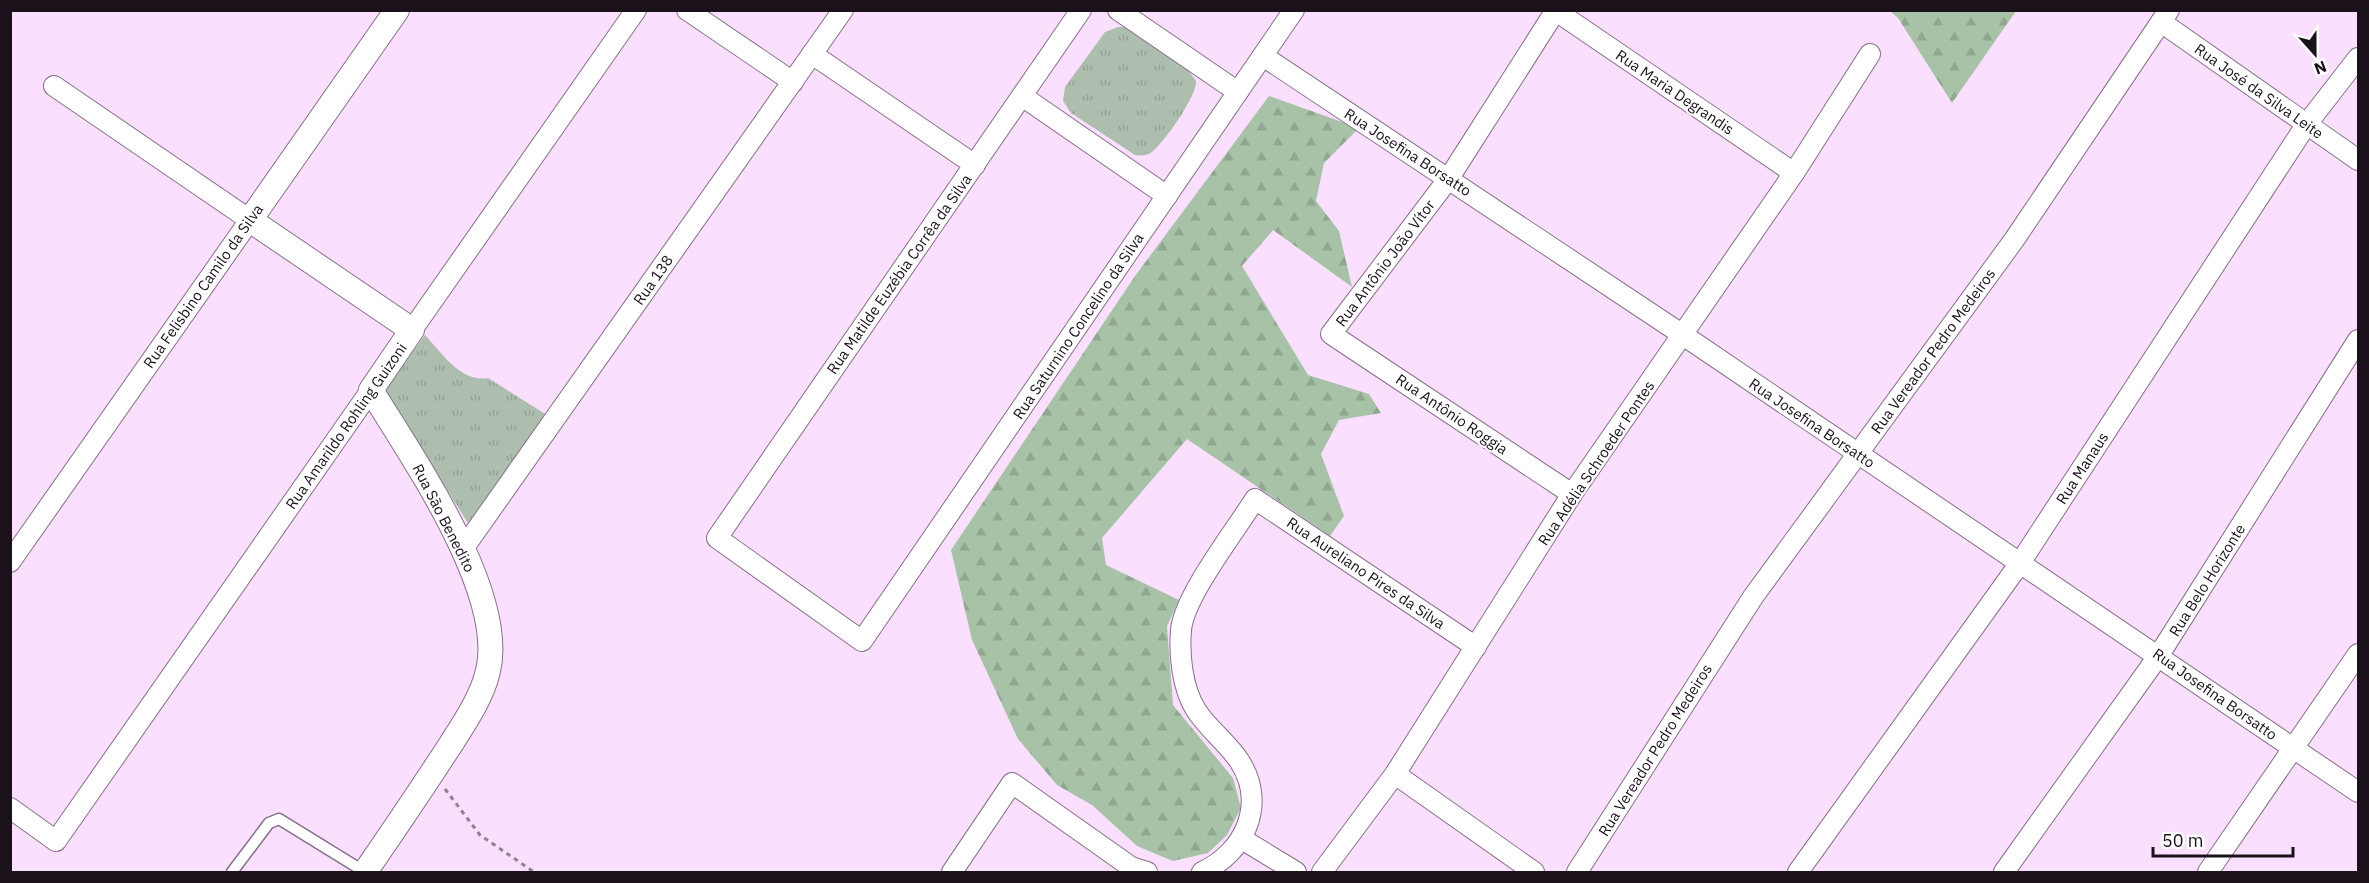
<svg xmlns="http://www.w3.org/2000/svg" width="2369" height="883" font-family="'IBM Plex Sans',sans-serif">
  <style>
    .grass { fill: url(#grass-tufts) }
    .forest { fill: url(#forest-firs) }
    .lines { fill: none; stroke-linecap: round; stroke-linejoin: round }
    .service-casing { stroke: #866f8a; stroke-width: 13 }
    .minor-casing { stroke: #866f8a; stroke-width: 22 }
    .tertiary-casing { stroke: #866f8a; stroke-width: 26 }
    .path { stroke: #917f93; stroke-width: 3; stroke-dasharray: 4.5 4.5; stroke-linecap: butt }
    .service { stroke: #fff; stroke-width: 10 }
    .minor { stroke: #fff; stroke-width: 20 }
    .tertiary { stroke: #fff; stroke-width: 24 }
    .labels { text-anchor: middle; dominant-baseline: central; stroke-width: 4.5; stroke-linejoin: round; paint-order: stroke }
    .street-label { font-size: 15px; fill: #1a111b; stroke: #fff }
  </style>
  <defs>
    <pattern id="grass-tufts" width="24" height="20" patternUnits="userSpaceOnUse" patternTransform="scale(1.5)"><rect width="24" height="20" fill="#aebeae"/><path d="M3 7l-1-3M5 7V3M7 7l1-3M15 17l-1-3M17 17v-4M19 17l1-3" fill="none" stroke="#95a295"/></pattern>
    <pattern id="forest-firs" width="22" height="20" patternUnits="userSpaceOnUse" patternTransform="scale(1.5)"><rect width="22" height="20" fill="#a8c2a8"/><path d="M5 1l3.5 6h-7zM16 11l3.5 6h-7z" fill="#90a690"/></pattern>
  </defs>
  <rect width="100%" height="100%" fill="#fae0fe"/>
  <!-- grass -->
  <g class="grass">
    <path d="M1118 27H1125L1188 70 1196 81C1197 96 1165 141 1153 151 1148 156 1141 156 1135 155L1071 113 1063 101 1065 87 1105 32Z"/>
    <path d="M425 335C442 353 461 383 488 378L550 417 471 528 385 391Z"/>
  </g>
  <!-- forest -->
  <g class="forest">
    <path d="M1890 11H2016L1952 103 1898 18Z"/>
    <path d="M1269 96 1359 128 1324 163 1316 201 1339 231 1352 287 1273 230 1242 266 1308 375 1369 394 1381 413 1339 420 1321 454 1344 516 1330 536 1187 439 1102 538 1106 565 1179 600 1167 626 1173 705 1233 778 1241 808 1227 835 1208 853 1173 861 1137 846 1092 805 1057 785 1018 739 972 640 951 550 1135 276Z"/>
  </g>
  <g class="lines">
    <!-- service casing -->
    <g class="service-casing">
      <path id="service" d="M232 872 269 823 279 819 365 872"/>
    </g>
    <!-- minor casing -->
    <g class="minor-casing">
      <g id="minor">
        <path d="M687 10 793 82"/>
        <path d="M1081 10 717 538 862 641 1294 10"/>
        <path d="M1118 10 1238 92"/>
        <path d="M1556 10 1449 178 1331 334 1572 494"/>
        <path d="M1556 11 1794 173"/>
        <path d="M2161 22 2358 160"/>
        <path d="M812 54 975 165"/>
        <path d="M1263 56 1683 335 2358 792"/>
        <path d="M1022 96 1167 196"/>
        <path d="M412 330 636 10"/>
        <path d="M463 549 843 10"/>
        <path d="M10 562 250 220 54 86"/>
        <path d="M1395 774 1534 872"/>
        <path d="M10 808 56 841 371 390"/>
        <path d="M1242 839 1296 872"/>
        <path d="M952 872 1012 783 1131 867 1147 872"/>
        <path d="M1202 872C1244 853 1267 805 1240 762 1228 743 1208 729 1196 710 1182 688 1179 654 1181 630 1184 596 1236 530 1255 499L1476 647"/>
        <path d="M1322 872 1395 774 1572 494 1794 173 1870 54"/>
        <path d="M1577 872 1753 597 2014 240 2169 10"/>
        <path d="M1798 872 2020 563 2306 125 2358 58"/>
        <path d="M2004 872 2159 655 2358 340"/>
        <path d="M2208 872 2358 654"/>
      </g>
    </g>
    <!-- tertiary casing -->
    <g class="tertiary-casing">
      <path id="tertiary" d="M365 872C394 830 423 787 451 744 465 722 482 697 488 671 507 592 411 456 371 390L412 330 250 220 397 10"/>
    </g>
    <!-- path -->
    <path class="path" d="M445 789 480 835 534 872"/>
    <!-- service -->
    <use href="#service" class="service"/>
    <!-- minor -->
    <use href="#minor" class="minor"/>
    <!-- tertiary -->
    <use href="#tertiary" class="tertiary"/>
  </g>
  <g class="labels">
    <!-- street labels -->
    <g class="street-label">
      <text transform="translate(2259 91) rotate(35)">Rua José da Silva Leite</text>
      <text transform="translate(1675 92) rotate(34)">Rua Maria Degrandis</text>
      <text transform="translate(1408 152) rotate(33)">Rua Josefina Borsatto</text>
      <text transform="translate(1385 263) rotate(-53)">Rua Antônio João Vítor</text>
      <text transform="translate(899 274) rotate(-55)">Rua Matilde Euzébia Corrêa da Silva</text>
      <text transform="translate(653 280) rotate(-55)">Rua 138</text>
      <text transform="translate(203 286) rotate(-55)">Rua Felisbino Camilo da Silva</text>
      <text transform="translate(1078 326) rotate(-56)">Rua Saturnino Concelino da Silva</text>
      <text transform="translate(1933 351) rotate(-54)">Rua Vereador Pedro Medeiros</text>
      <text transform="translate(1452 414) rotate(34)">Rua Antônio Roggia</text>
      <text transform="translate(1812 423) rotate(34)">Rua Josefina Borsatto</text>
      <text transform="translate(346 426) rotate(-55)">Rua Amarildo Rohling Guizoni</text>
      <text transform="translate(1596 463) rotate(-56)">Rua Adélia Schroeder Pontes</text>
      <text transform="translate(2082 468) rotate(-57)">Rua Manaus</text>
      <text transform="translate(444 518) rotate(63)">Rua São Benedito</text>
      <text transform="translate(1366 573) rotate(34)">Rua Aureliano Pires da Silva</text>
      <text transform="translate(2207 580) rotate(-58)">Rua Belo Horizonte</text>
      <text transform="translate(2215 694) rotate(35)">Rua Josefina Borsatto</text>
      <text transform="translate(1655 750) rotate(-58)">Rua Vereador Pedro Medeiros</text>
    </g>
  </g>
  <!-- border -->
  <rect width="2369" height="883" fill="none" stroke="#1a111b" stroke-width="24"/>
  <!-- north arrow -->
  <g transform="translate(2315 54) rotate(159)" stroke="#ffffff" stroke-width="4.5" paint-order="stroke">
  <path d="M0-4.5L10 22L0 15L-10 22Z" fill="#1a111b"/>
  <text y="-9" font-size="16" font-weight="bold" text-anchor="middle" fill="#1a111b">N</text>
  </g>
  <!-- scale -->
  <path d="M2153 847v9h140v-9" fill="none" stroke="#1a111b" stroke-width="3"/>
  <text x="2162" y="847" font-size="18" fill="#1a111b" stroke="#ffffff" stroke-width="4.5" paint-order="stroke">50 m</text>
</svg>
